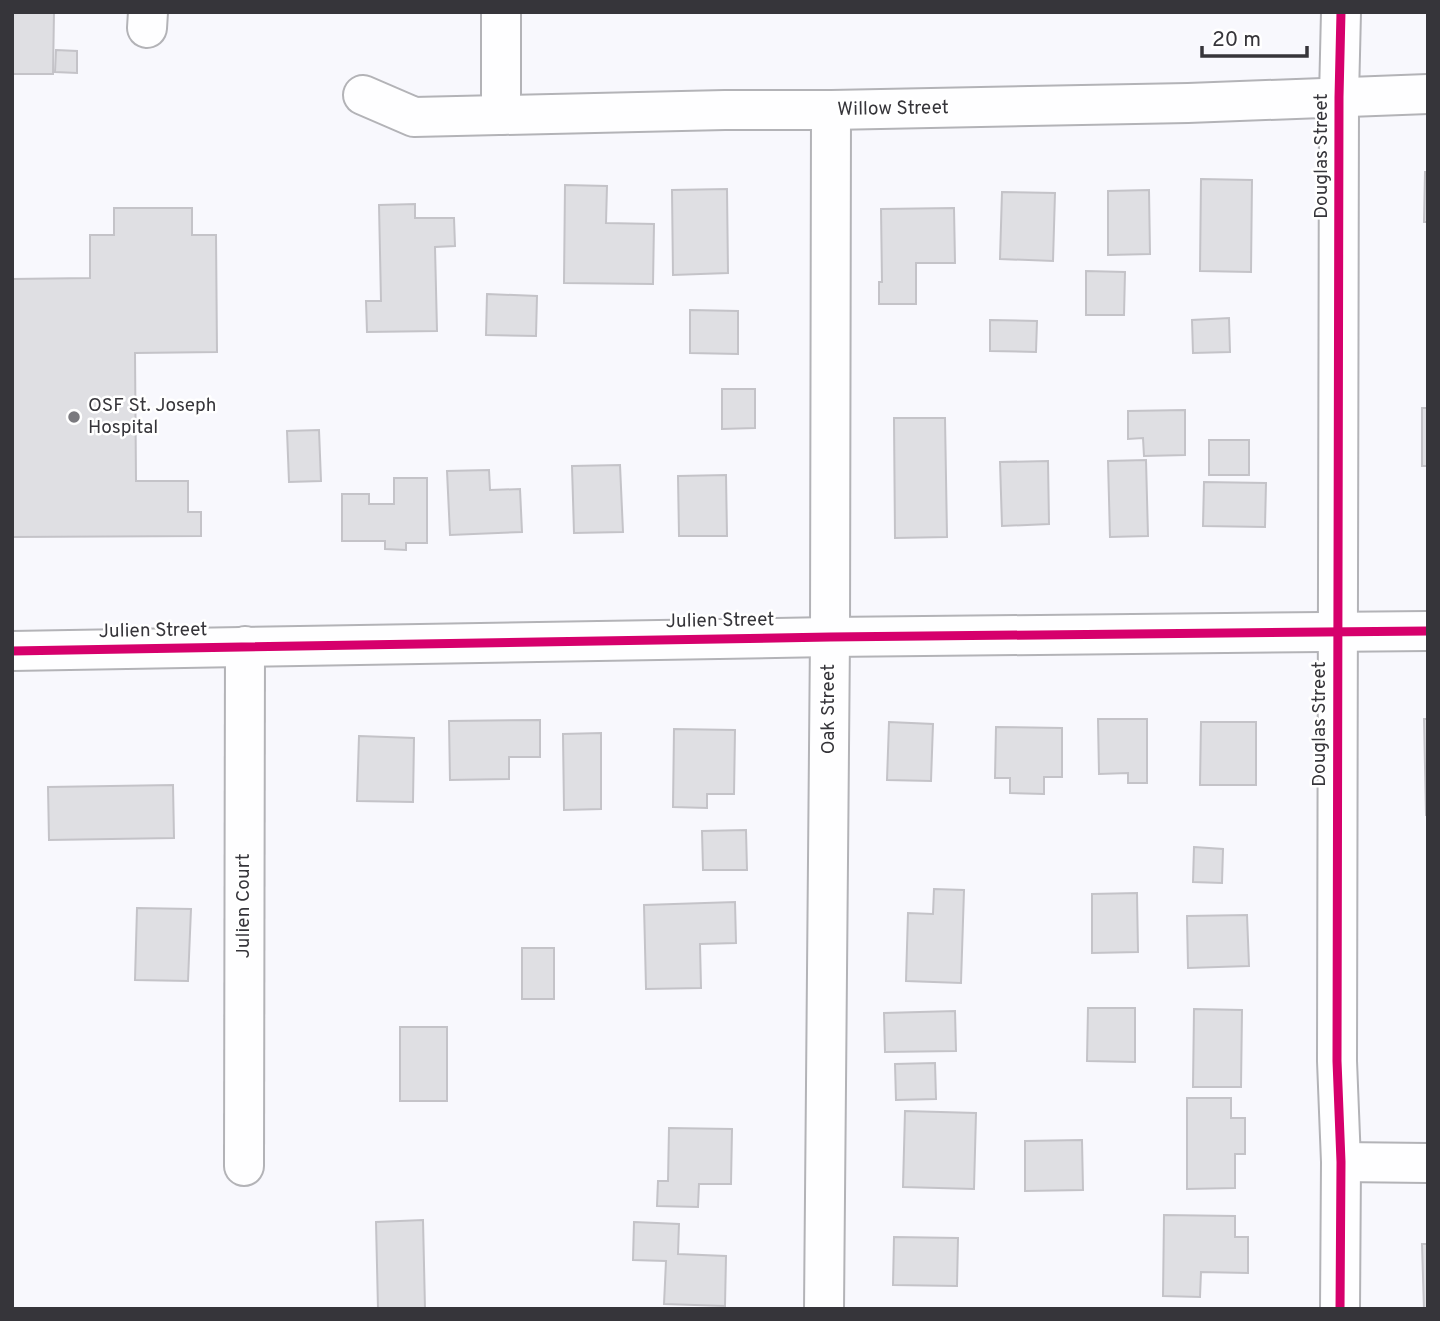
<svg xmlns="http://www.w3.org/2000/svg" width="1440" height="1321" font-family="Overpass,sans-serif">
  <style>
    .building { fill: #dfdfe3; stroke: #c4c3c8; stroke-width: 2 }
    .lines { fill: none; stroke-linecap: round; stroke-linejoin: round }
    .minor-casing { stroke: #b3b3b7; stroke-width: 42 }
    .minor { stroke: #fefeff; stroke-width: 38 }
    .cycleway-casing { stroke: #fff; stroke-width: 13 }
    .cycleway { stroke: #d6006c; stroke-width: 9 }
    .poi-dot { fill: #7a797e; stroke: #fff; stroke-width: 2.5 }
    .labels { text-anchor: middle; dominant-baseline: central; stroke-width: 5; stroke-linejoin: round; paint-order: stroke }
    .street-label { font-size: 19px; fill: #36353a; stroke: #fff }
    .poi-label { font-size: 19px; fill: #36353a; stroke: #fff; text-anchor: start }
  </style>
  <rect width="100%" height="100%" fill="#f8f8fd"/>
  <!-- building -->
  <g class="building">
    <path d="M12 12H54L53 74H12Z"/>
    <path d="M56 50 77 51V73L55 72Z"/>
    <path d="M1425 172H1428V222H1424Z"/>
    <path d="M1201 179 1252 180 1251 272 1200 271Z"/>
    <path d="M565 185 607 186 606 223 654 224 653 284 564 283Z"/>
    <path d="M727 189 728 273 673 275 672 190Z"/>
    <path d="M1149 190 1150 254 1108 255V191Z"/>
    <path d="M1002 192 1055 193 1053 261 1000 259Z"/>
    <path d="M415 204V218H454L455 246 435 247 437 331 367 332 366 301H381L379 205Z"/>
    <path d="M114 208H192V235H216L217 352 135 353 136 481H188V512H201V536L12 537V279L90 278V235H114Z"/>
    <path d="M954 208 955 263H916V304H879V282H882L881 209Z"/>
    <path d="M1086 271 1125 272 1124 315H1086Z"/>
    <path d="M487 294 537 296 536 336 486 335Z"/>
    <path d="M690 310 738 311V354L690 353Z"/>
    <path d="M1229 318 1230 352 1193 353 1192 320Z"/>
    <path d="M990 320 1037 321 1036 352 990 351Z"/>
    <path d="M722 389H755V428L722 429Z"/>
    <rect x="1422" y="408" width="6" height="58"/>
    <path d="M1185 410V455L1144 456 1143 438 1128 439V411Z"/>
    <path d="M894 418H945L947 537 895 538Z"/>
    <path d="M319 430 321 481 289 482 287 431Z"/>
    <rect x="1209" y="440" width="40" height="35"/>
    <path d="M1146 460 1148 536 1110 537 1108 461Z"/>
    <path d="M1048 461 1049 524 1002 526 1000 462Z"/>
    <path d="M620 465 623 532 574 533 572 466Z"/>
    <path d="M489 470 490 490 520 489 522 532 450 535 447 471Z"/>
    <path d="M726 475 727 536H679L678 476Z"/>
    <path d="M394 478H427V543H406V550L385 549V541H342V494H369V504H394Z"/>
    <path d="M1204 482 1266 483 1265 527 1203 526Z"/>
    <path d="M1098 719H1147V783H1128V773L1099 774Z"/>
    <path d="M1424 719H1428V815H1426Z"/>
    <path d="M540 720V757H509V779L450 780 449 721Z"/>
    <path d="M889 722 933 724 931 781 887 780Z"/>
    <path d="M1201 722H1256V785H1200Z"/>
    <path d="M996 727 1062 728V777H1044V794L1010 793V778H995Z"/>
    <path d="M674 729 735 730 734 794H707V808L673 807Z"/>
    <path d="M601 733V809L564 810 563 734Z"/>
    <path d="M359 736 414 738 413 802 357 801Z"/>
    <path d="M173 785 174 838 49 840 48 787Z"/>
    <path d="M746 830 747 870H703L702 831Z"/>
    <path d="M1194 847 1223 849 1222 883 1193 882Z"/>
    <path d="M934 889 964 890 961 983 906 981 908 913 933 914Z"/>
    <path d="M1137 893 1138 952 1092 953V894Z"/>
    <path d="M735 902 736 943 700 944 701 988 646 989 644 905Z"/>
    <path d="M137 908 191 909 188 981 135 980Z"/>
    <path d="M1247 915 1249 966 1188 968 1187 916Z"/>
    <rect x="522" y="948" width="32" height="51"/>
    <path d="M1088 1008H1135V1062L1087 1061Z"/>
    <path d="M1194 1009 1242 1010 1241 1087H1193Z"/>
    <path d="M955 1011 956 1051 885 1052 884 1013Z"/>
    <rect x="400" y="1027" width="47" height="74"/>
    <path d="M935 1063 936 1099 896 1100 895 1064Z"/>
    <path d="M1187 1098H1231V1118H1245V1154H1235V1188L1187 1189Z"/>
    <path d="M905 1111 976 1113 974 1189 903 1187Z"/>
    <path d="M669 1128 732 1129 731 1184H699L698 1207 657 1206 658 1181H668Z"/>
    <path d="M1082 1140 1083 1190 1025 1191V1141Z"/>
    <path d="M1164 1215 1235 1216V1237H1248V1273L1201 1272 1200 1297 1163 1296Z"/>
    <path d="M423 1220 425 1309H378L376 1222Z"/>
    <path d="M634 1222 679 1224 678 1254 726 1256 725 1306 664 1304 666 1261 633 1260Z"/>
    <path d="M894 1237 958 1238 957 1286 893 1285Z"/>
    <path d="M1422 1244H1428V1309H1424Z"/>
  </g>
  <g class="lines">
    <!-- minor casing -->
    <g class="minor-casing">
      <g id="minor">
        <path d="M147 28 148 12"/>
        <path d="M363 95 414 117 725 110H831L1188 103 1428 94"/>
        <path d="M501 115V12"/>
        <path d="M12 651 830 637 1428 631"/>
        <path d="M1341 1162 1428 1163"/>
        <path d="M244 1166 245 646"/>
        <path d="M824 1309 830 637 831 110"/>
        <path d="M1340 1309 1341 1162 1337 1061 1339 97 1341 12"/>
      </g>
    </g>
    <!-- minor -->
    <use href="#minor" class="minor"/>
    <!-- cycleway casing -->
    <g class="cycleway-casing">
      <g id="cycleway">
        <path d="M12 651 830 637 1428 631"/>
        <path d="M1340 1309 1341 1162 1337 1061 1339 97 1341 12"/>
      </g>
    </g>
    <!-- cycleway -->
    <use href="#cycleway" class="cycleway"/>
  </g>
  <!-- markers -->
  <circle class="poi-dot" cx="74" cy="417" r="7"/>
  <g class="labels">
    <!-- street labels -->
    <g class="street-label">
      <text transform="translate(893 109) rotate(-1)">Willow Street</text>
      <text transform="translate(1322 156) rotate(-90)">Douglas Street</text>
      <text transform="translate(720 621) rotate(-1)">Julien Street</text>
      <text transform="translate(153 631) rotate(-1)">Julien Street</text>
      <text transform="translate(829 709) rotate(-90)">Oak Street</text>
      <text transform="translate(1320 724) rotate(-90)">Douglas Street</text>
      <text transform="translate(244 906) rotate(-90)">Julien Court</text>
    </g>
    <!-- poi labels -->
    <g class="poi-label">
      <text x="88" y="406">OSF St. Joseph<tspan x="88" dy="22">Hospital</tspan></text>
    </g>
  </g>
  <!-- border -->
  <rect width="1440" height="1321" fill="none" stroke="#36353a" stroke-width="28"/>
  <!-- scale -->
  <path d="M1202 46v10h105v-10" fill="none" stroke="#36353a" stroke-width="3.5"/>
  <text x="1212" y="46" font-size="21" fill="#36353a" stroke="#ffffff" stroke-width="5" paint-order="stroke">20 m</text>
</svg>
